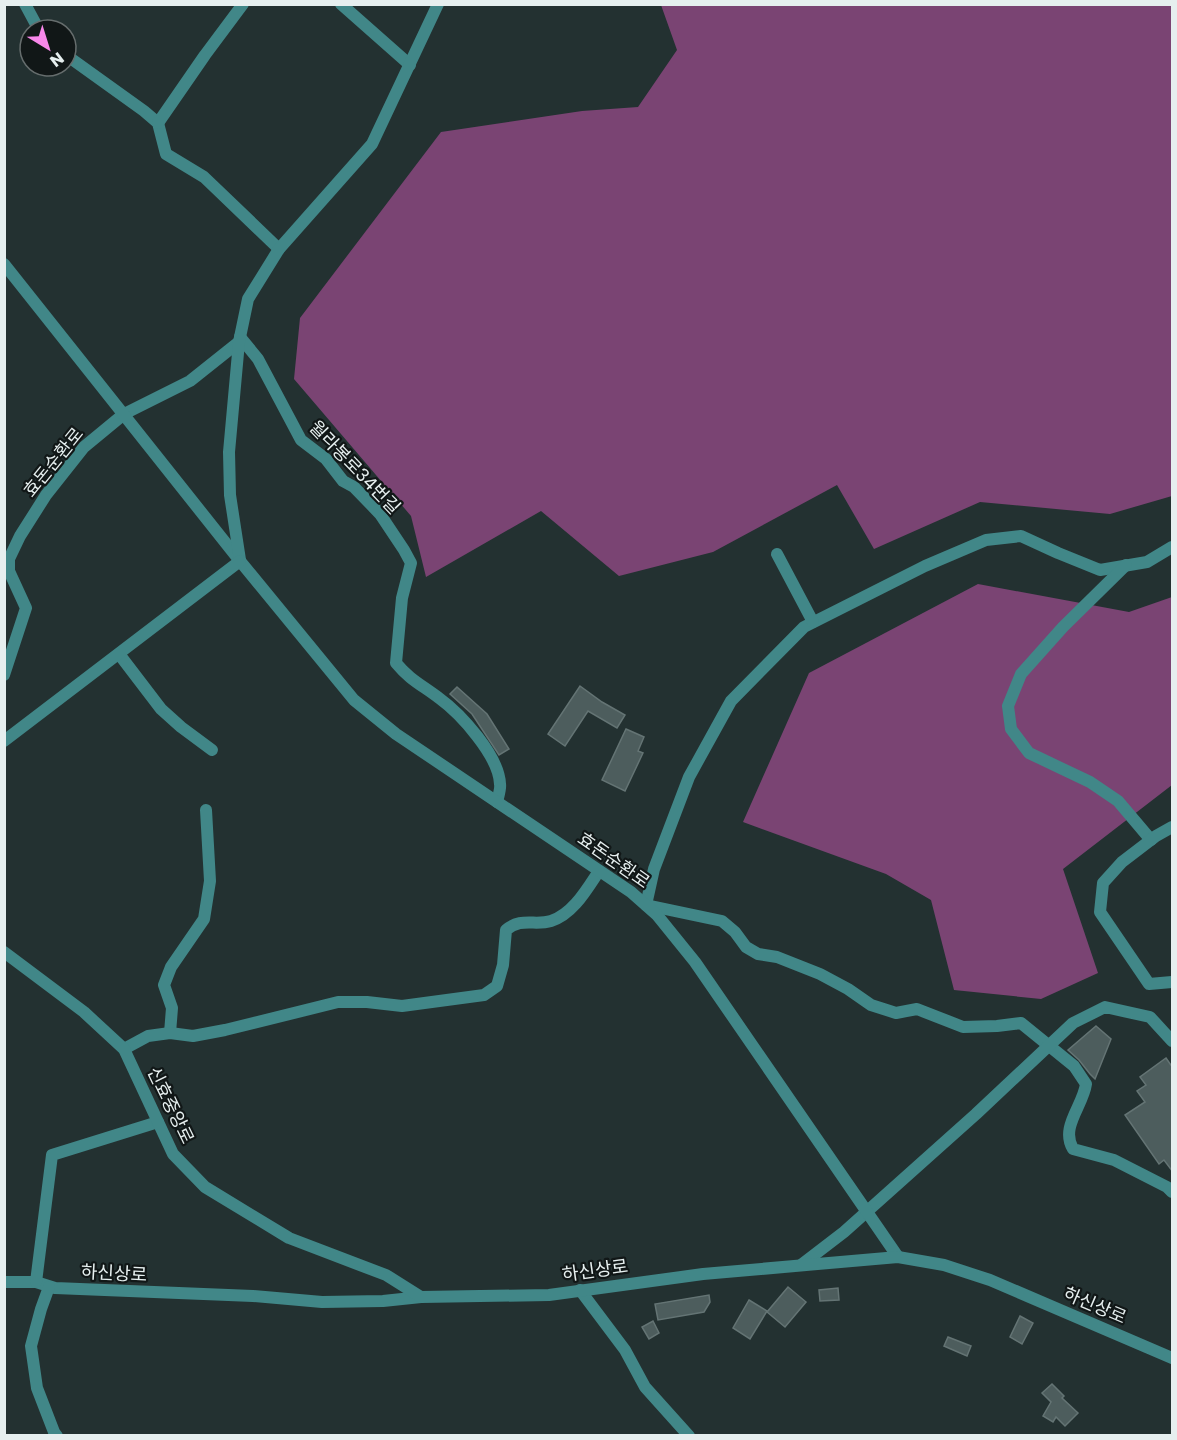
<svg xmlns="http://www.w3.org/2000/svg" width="1177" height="1440" font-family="Poppins,'Noto Sans KR',sans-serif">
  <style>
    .forest { fill: #7a4473 }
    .building { fill: #4d5d5d; stroke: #647474; stroke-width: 1.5 }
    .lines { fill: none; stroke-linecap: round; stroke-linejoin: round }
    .minor { stroke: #418788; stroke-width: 12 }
    .tertiary { stroke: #418788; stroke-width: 12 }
    .labels { text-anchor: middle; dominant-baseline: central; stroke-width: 4.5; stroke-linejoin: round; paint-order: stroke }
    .street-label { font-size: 18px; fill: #e6efef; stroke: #111717 }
  </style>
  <rect width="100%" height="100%" fill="#233131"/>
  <!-- forest -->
  <g class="forest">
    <path d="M661 5H1172V496L1110 514 980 502 874 549 837 485 713 552 619 576 541 511 426 577 411 516 294 379 300 318 441 132 582 111 638 107 677 50Z"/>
    <path d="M978 584 1129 612 1172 597V785L1063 869 1098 973 1041 999 954 990 931 900 886 874 743 822 809 673Z"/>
  </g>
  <!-- building -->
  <g class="building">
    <path d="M580 686 602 702 625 715 617 728 588 711 565 746 548 734Z"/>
    <path d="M457 687 487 714 509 749 499 755 472 714 450 694Z"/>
    <path d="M626 729 644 737 638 751 643 753 625 791 602 780Z"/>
    <path d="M1096 1026 1111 1039 1095 1079 1090 1074 1079 1060 1068 1050Z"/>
    <path d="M1166 1058 1173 1068V1172L1164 1160 1159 1164 1125 1115 1145 1102 1137 1091 1146 1085 1140 1077Z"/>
    <path d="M788 1287 806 1302 785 1327 767 1312Z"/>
    <path d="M838 1288 839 1300 820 1301 819 1290Z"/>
    <path d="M709 1295 710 1302 704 1312 658 1320 655 1304Z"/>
    <path d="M749 1300 767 1311 750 1339 733 1328Z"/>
    <path d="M1020 1316 1033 1323 1022 1344 1010 1337Z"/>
    <path d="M653 1321 659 1333 649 1339 642 1327Z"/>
    <path d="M948 1337 971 1346 967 1356 944 1346Z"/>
    <path d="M1052 1384 1064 1396 1062 1398 1078 1413 1065 1426 1056 1417 1053 1422 1043 1416 1051 1402 1042 1393Z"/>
  </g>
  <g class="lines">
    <!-- minor -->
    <g class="minor">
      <path d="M25 4 39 30"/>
      <path d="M341 4 410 65"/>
      <path d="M66 55 144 111 158 123 166 154 204 177 279 249"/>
      <path d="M158 123 205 55 243 4"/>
      <path d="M240 337 258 359 301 440 326 459 343 481 354 487 380 514 404 550 411 563 402 598 396 663C410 680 422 685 439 698 461 714 499 756 500 784 501 789 498 797 497 802"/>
      <path d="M1172 547 1147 562 1100 570 1058 553 1021 536 986 540 925 566 804 627 731 701 689 777 654 869 646 905 722 921 735 932 746 947 758 954 777 957 820 974 848 989 871 1005 896 1013 917 1009 963 1027 997 1026 1021 1023 1074 1066 1086 1084C1083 1106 1060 1127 1073 1149L1114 1160 1167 1187 1172 1192"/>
      <path d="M777 554 813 622"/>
      <path d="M1126 565 1063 627 1021 674 1008 706 1011 729 1029 753 1090 782 1118 801 1151 840"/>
      <path d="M119 654 161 709 181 727 212 750"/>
      <path d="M4 675 26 608 9 571V559L20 536 46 495 84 447 124 414 190 381 239 342"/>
      <path d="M1172 827 1156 836 1122 862 1103 883 1100 912 1149 984 1172 982"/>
      <path d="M170 1033 172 1008 164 985 171 967 204 919 210 881 206 810"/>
      <path d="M124 1049 148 1036 170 1033 193 1036 225 1030 338 1002H367L402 1006 484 995 497 986 503 965 506 930C521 917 535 926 551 921 573 914 587 889 599 871"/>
      <path d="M801 1265 844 1232 976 1114 1073 1023 1105 1007 1150 1017 1172 1041"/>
      <path d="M4 1282H36L55 1288 253 1296 322 1302 383 1301 421 1297"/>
      <path d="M36 1282 52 1155 158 1122"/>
      <path d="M49 1287 41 1309 31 1346 37 1388 54 1432 57 1436"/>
      <path d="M580 1290 625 1350 645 1387 689 1436"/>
    </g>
    <!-- tertiary -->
    <g class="tertiary">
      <path d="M4 264 240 561 354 700 396 734 631 892 657 915 695 962 898 1257"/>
      <path d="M240 560 230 495 229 452 239 342 248 299 279 249 372 144 438 4"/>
      <path d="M4 741 240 561"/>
      <path d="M4 952 84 1012 124 1049 173 1154 205 1187 289 1238 386 1275 421 1297 549 1295 703 1274 898 1257 944 1265 990 1280 1172 1358"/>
    </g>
  </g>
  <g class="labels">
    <!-- street labels -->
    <g class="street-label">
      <text transform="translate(53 462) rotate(-51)">효돈순환로</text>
      <text transform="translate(355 467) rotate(46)">월라봉로34번길</text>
      <text transform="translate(614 860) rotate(35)">효돈순환로</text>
      <text transform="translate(171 1105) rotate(64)">신효중앙로</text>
      <text transform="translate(595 1270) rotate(-8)">하신상로</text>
      <text transform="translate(114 1273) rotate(3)">하신상로</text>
      <text transform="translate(1095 1305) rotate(23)">하신상로</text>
    </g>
  </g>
  <!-- border -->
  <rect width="1177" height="1440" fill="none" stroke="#e6efef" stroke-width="12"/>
  <!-- north arrow -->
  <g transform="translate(48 48) rotate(142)"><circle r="28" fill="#111717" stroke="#666d6d" stroke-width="1.5"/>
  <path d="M0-4.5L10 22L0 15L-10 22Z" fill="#f888ea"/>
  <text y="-9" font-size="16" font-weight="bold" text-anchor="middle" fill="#e6efef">N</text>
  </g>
</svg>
